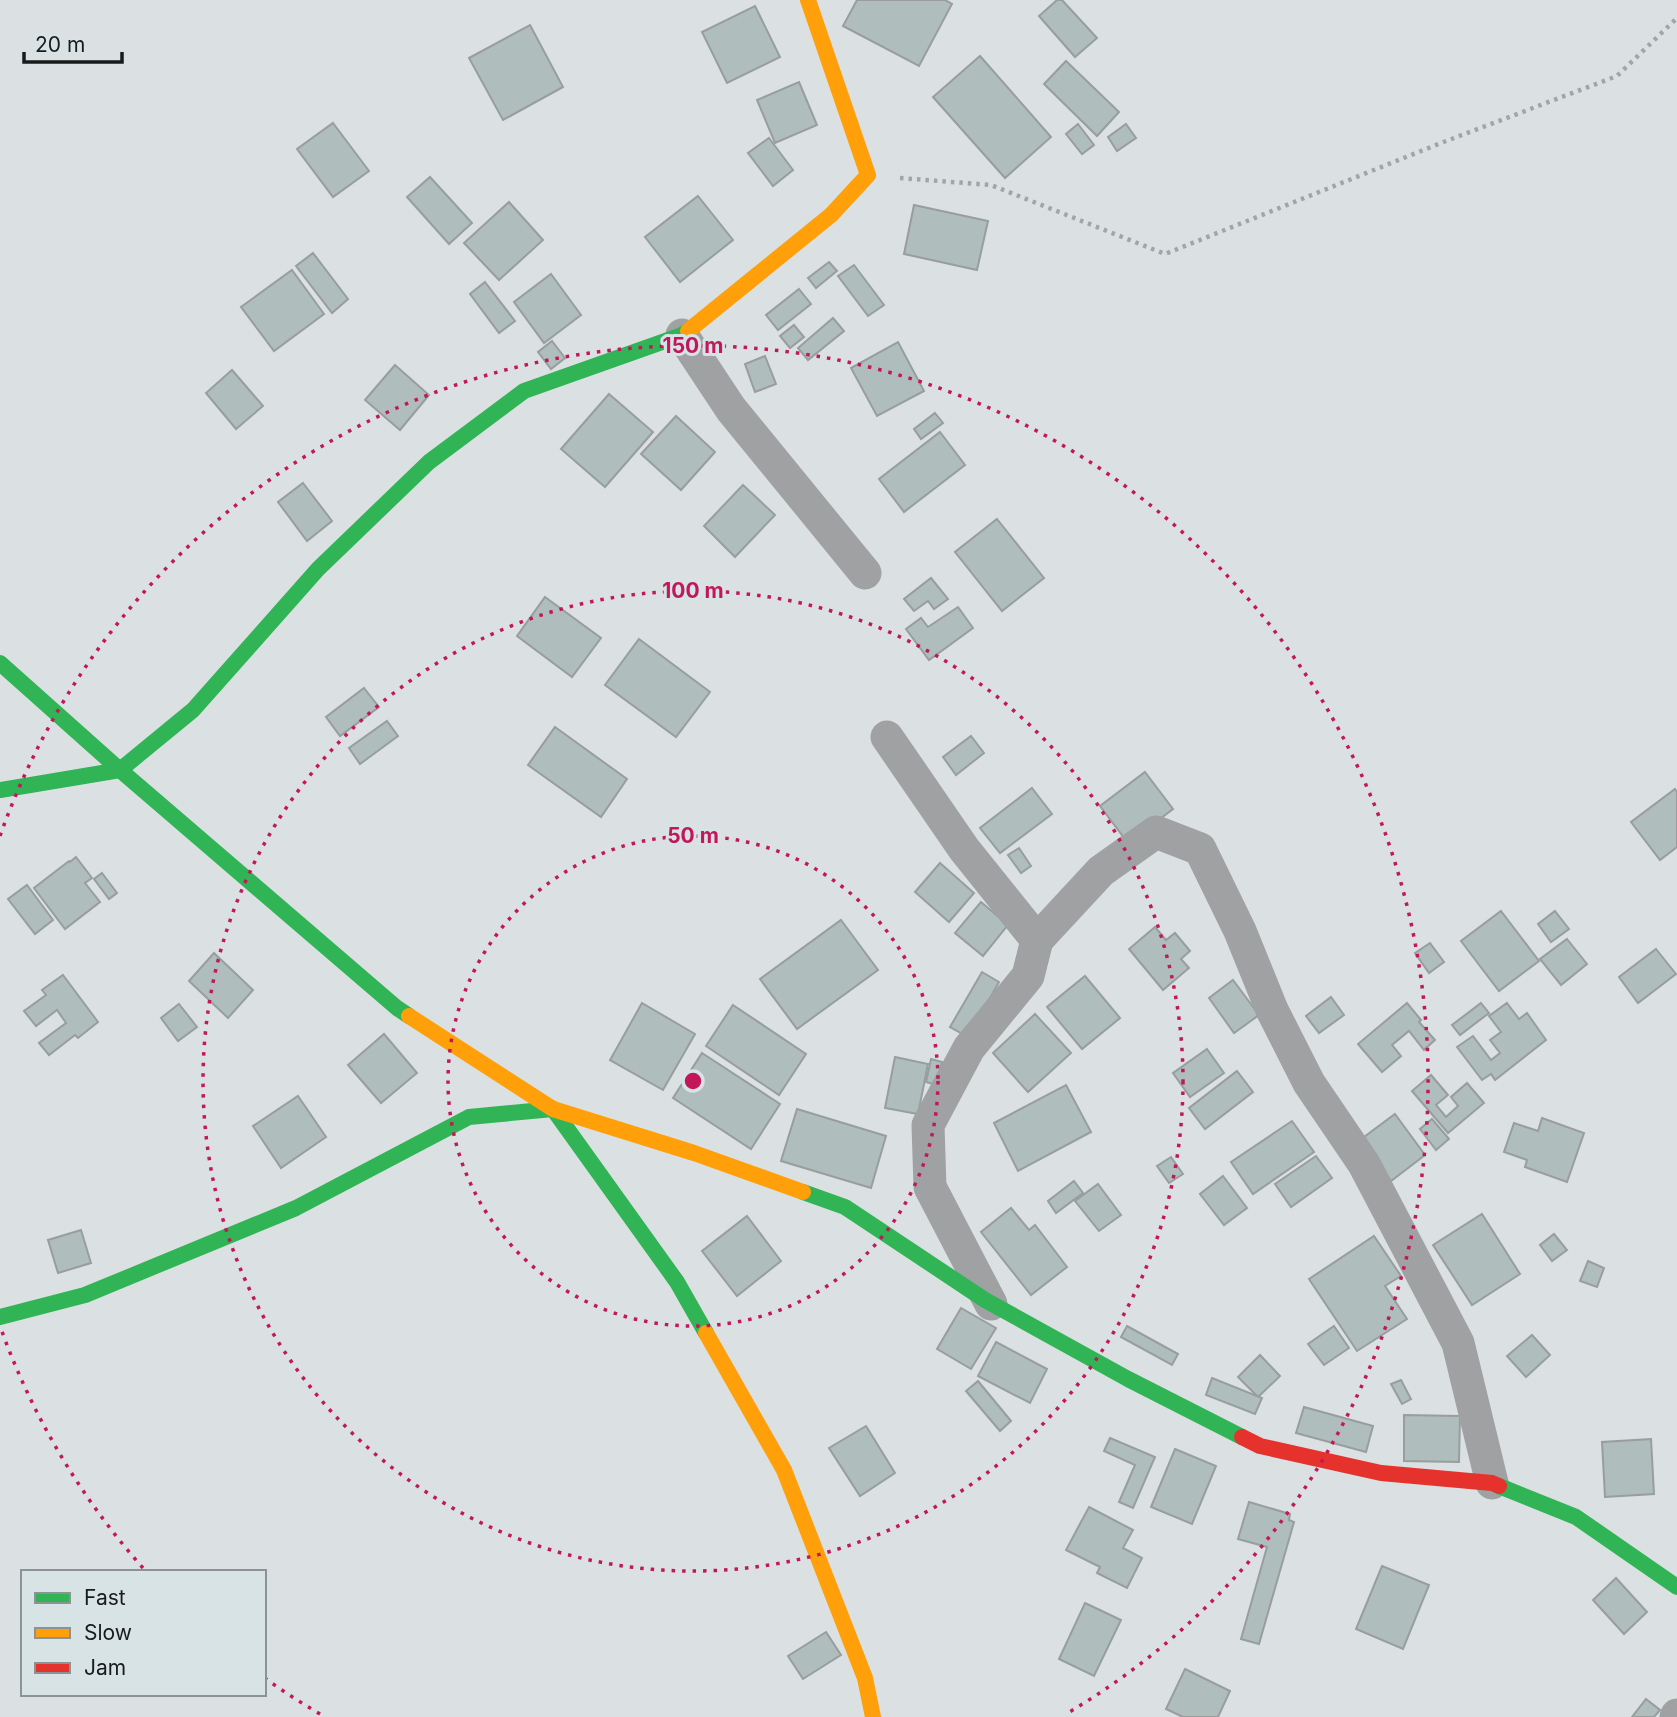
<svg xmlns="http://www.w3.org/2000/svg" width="1677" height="1717" font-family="Inter,sans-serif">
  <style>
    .building { fill: #b0bdbd; stroke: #989d9d; stroke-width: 2 }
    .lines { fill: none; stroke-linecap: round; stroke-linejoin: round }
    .path { stroke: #a2a5a6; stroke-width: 4.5; stroke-dasharray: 3.5 5; stroke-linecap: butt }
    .street { stroke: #a0a1a2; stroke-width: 33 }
    .fast { stroke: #30b455; stroke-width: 16 }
    .slow { stroke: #ff9f0a; stroke-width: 16 }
    .jam { stroke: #e5322d; stroke-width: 16 }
    .ring { fill: none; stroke: #c2185b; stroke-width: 3.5; stroke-dasharray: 3.5 7 }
    .centre { fill: #c2185b; stroke: #d8e3e5; stroke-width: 3.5 }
    .ring-label { font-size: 21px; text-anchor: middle; font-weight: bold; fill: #c2185b; stroke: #d8e3e5; stroke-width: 6; stroke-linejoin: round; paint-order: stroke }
  </style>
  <rect width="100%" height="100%" fill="#dbe1e2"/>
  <!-- building -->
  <g class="building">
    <path d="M857 0H945L952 4 919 66 843 26Z"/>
    <path d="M1057 0H1062L1097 38 1075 57 1039 16Z"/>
    <path d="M755 6 780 57 727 83 702 32Z"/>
    <path d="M530 25 563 87 503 120 469 58Z"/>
    <path d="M980 56 1051 137 1005 178 933 97Z"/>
    <path d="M1066 61 1119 112 1097 136 1044 84Z"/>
    <path d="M799 82 817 125 775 143 757 100Z"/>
    <path d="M333 123 369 171 333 197 297 149Z"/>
    <path d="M1078 124 1094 145 1082 154 1066 134Z"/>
    <path d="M1126 124 1136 138 1117 151 1108 137Z"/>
    <path d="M769 138 793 170 773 186 748 153Z"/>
    <path d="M430 177 472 223 449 244 407 197Z"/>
    <path d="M698 196 733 240 680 282 645 237Z"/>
    <path d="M509 202 543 240 499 280 464 243Z"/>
    <path d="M914 205 988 221 977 270 904 254Z"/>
    <path d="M313 253 348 299 332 313 296 266Z"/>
    <path d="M829 262 837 271 816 288 808 278Z"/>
    <path d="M854 265 884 305 868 316 838 276Z"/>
    <path d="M292 270 324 314 274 351 241 307Z"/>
    <path d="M551 274 581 315 544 343 514 302Z"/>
    <path d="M485 282 515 321 499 333 470 294Z"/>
    <path d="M799 289 811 304 778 330 766 315Z"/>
    <path d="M833 318 844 331 808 360 798 348Z"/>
    <path d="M794 325 804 337 790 348 780 336Z"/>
    <path d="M552 341 565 358 551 369 538 352Z"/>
    <path d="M898 342 924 391 877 416 851 368Z"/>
    <path d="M765 356 776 384 755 392 745 364Z"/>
    <path d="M395 365 429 395 400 430 365 400Z"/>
    <path d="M232 370 263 406 236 429 206 393Z"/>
    <path d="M609 394 653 432 605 487 561 449Z"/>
    <path d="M935 413 943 423 921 439 914 429Z"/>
    <path d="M676 416 715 452 681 490 641 454Z"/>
    <path d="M940 432 965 465 904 512 879 479Z"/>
    <path d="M303 483 332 521 307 541 278 502Z"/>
    <path d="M743 485 775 515 735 557 704 526Z"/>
    <path d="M997 519 1044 578 1002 611 955 552Z"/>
    <path d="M931 578 948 599 934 609 928 601 914 611 904 599Z"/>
    <path d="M545 597 601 638 572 677 517 636Z"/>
    <path d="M958 607 973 628 929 660 906 629 921 618 928 627Z"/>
    <path d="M639 639 710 692 676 737 605 685Z"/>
    <path d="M364 688 379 707 340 736 326 717Z"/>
    <path d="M387 721 398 736 360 764 349 748Z"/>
    <path d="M555 727 627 779 601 817 528 765Z"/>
    <path d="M971 736 984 753 956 775 943 757Z"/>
    <path d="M1145 772 1173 809 1128 843 1100 806Z"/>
    <path d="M1032 788 1052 814 1000 853 980 828Z"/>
    <path d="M1675 789 1677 792V847L1660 860 1631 822Z"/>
    <path d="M1019 848 1031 866 1021 873 1008 855Z"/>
    <path d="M76 857 92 878 85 883 100 902 65 929 34 888 69 861 70 862Z"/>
    <path d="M940 863 974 893 949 922 915 892Z"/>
    <path d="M102 873 117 893 109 899 94 879Z"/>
    <path d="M27 885 53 920 35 934 8 899Z"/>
    <path d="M981 902 1008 925 983 956 955 933Z"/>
    <path d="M1501 911 1539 961 1499 991 1461 941Z"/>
    <path d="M1555 911 1569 929 1551 942 1538 924Z"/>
    <path d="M841 920 878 970 797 1029 760 979Z"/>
    <path d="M1155 927 1166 940 1175 933 1190 951 1181 959 1189 968 1163 990 1129 949Z"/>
    <path d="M1567 939 1587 964 1561 985 1540 959Z"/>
    <path d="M1430 943 1444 962 1429 973 1415 953Z"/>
    <path d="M1656 949 1676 974 1638 1003 1619 977Z"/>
    <path d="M214 953 253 990 228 1018 189 981Z"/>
    <path d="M982 972 999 982 968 1037 950 1027Z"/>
    <path d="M63 975 98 1022 78 1038 75 1035 49 1055 39 1043 66 1023 57 1010 36 1026 24 1011 46 995 42 990Z"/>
    <path d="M1085 976 1120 1018 1082 1049 1047 1007Z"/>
    <path d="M1233 980 1259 1015 1234 1033 1209 998Z"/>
    <path d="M1331 997 1344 1015 1319 1033 1306 1016Z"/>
    <path d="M642 1003 695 1034 663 1090 610 1060Z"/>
    <path d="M1407 1003 1421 1020 1419 1022 1435 1040 1424 1050 1409 1031 1392 1045 1401 1056 1382 1072 1358 1044Z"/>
    <path d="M1481 1003 1489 1013 1460 1035 1452 1025Z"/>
    <path d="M1507 1003 1519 1019 1527 1013 1546 1040 1495 1080 1491 1074 1482 1080 1457 1047 1473 1036 1491 1060 1500 1053 1490 1040 1501 1032 1489 1016Z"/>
    <path d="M179 1004 197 1027 178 1041 161 1018Z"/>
    <path d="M733 1005 806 1054 779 1095 706 1046Z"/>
    <path d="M1035 1014 1071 1053 1028 1092 993 1053Z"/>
    <path d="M384 1034 417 1073 381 1103 348 1065Z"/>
    <path d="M1207 1049 1224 1073 1190 1097 1173 1073Z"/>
    <path d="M702 1053 780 1104 751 1149 673 1098Z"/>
    <path d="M895 1057 928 1064 918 1114 885 1108Z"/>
    <path d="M931 1059 942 1062 937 1085 926 1082Z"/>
    <path d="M1237 1071 1253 1092 1205 1129 1189 1108Z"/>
    <path d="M1431 1075 1448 1095 1436 1105 1446 1117 1458 1106 1451 1097 1467 1083 1484 1103 1448 1133 1412 1091Z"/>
    <path d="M1066 1085 1091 1132 1018 1171 994 1123Z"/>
    <path d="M298 1096 326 1137 281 1168 253 1126Z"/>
    <path d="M797 1109 886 1136 871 1188 781 1161Z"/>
    <path d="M1395 1114 1425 1155 1391 1181 1360 1140Z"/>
    <path d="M1542 1118 1584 1133 1567 1182 1525 1167 1527 1160 1504 1152 1514 1123 1538 1131Z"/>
    <path d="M1432 1119 1449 1139 1436 1150 1420 1129Z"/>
    <path d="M1292 1121 1314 1152 1253 1194 1231 1162Z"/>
    <path d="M1316 1156 1332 1178 1291 1207 1275 1184Z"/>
    <path d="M1171 1157 1183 1174 1169 1183 1157 1166Z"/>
    <path d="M1223 1176 1247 1208 1224 1225 1200 1194Z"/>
    <path d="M1074 1181 1083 1193 1056 1213 1048 1201Z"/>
    <path d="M1098 1184 1121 1215 1099 1231 1075 1201Z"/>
    <path d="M1011 1208 1029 1230 1035 1225 1067 1267 1031 1295 981 1232Z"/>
    <path d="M1482 1214 1520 1274 1472 1305 1433 1245Z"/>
    <path d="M747 1216 781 1261 737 1296 702 1251Z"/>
    <path d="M81 1230 91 1263 58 1273 48 1240Z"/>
    <path d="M1554 1234 1567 1250 1552 1261 1540 1245Z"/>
    <path d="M1374 1236 1401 1276 1385 1286 1407 1319 1357 1351 1309 1279Z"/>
    <path d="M1588 1261 1604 1268 1597 1287 1580 1281Z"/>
    <path d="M961 1308 996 1328 971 1369 937 1349Z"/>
    <path d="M1127 1326 1178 1354 1172 1365 1121 1337Z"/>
    <path d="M1334 1326 1349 1348 1324 1365 1308 1344Z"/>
    <path d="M1532 1335 1550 1355 1526 1377 1507 1356Z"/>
    <path d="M996 1342 1047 1369 1030 1403 978 1376Z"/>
    <path d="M1260 1355 1280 1376 1258 1397 1238 1377Z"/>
    <path d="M1212 1378 1262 1398 1255 1414 1206 1395Z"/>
    <path d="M1401 1380 1411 1399 1402 1404 1391 1384Z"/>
    <path d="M978 1381 1011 1421 1000 1431 966 1391Z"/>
    <path d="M1304 1407 1373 1426 1366 1452 1296 1433Z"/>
    <path d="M1404 1415 1460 1416 1459 1462 1404 1461Z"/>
    <path d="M866 1426 895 1473 860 1496 829 1448Z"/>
    <path d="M1110 1438 1155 1457 1133 1508 1119 1502 1135 1465 1104 1451Z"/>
    <path d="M1651 1439 1654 1494 1605 1497 1602 1442Z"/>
    <path d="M1175 1449 1216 1466 1192 1524 1151 1507Z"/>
    <path d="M1249 1502 1290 1514 1289 1520 1294 1522 1259 1644 1241 1639 1267 1547 1238 1539Z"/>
    <path d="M1089 1507 1133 1530 1123 1548 1142 1558 1127 1588 1097 1573 1100 1567 1066 1550Z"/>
    <path d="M1382 1566 1429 1585 1403 1649 1356 1629Z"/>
    <path d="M1616 1578 1647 1612 1624 1634 1593 1600Z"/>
    <path d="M1085 1603 1121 1620 1094 1676 1059 1659Z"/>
    <path d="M826 1632 841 1655 803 1679 788 1656Z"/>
    <path d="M1185 1669 1230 1691 1218 1717H1183L1166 1709Z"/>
    <path d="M1646 1699 1660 1710 1654 1717H1632Z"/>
  </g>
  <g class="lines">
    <!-- path -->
    <path class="path" d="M900 178 991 185 1165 254 1441 143 1617 76 1677 18"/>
    <!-- street -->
    <g class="street">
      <path d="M682 335 731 409 865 573"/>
      <path d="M887 737 964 849 1037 940 1028 976 969 1048 928 1125 930 1187 991 1304"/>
      <path d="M1037 940 1101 871 1156 832 1200 849 1240 931 1272 1010 1309 1083 1364 1164 1458 1343 1492 1483"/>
      <path d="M1676 1717 1677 1715"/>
    </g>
    <!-- fast -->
    <g class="fast">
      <path d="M0 663 120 770 397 1008 409 1016"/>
      <path d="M0 790 120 770 193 710 318 569 429 462 524 391 682 335 688 331"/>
      <path d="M803 1192 845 1207 985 1300 1128 1379 1242 1437"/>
      <path d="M0 1317 85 1295 296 1208 469 1117 553 1109 677 1282 706 1333"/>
      <path d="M1499 1486 1576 1517 1677 1587"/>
    </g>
    <!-- slow -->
    <g class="slow">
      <path d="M688 331 831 215 868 175 808 0"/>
      <path d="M409 1016 553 1109 694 1153 803 1192"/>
      <path d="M706 1333 784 1470 865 1678 873 1717"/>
    </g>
    <!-- jam -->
    <path class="jam" d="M1242 1437 1260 1446 1381 1473 1492 1483 1499 1486"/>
  </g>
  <!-- distance rings -->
  <g class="ring">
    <circle cx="693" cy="1081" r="245"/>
    <circle cx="693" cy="1081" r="490"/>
    <path d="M320 1714A735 735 0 0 1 266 1679M143 1568A735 735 0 0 1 0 1326M0 836A735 735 0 1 1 1066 1714"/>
  </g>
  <circle cx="693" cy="1081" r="10" class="centre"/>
  <g class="ring-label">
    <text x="693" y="353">150 m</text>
    <text x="693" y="598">100 m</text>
    <text x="693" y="843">50 m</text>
  </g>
  <!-- legend -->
  <rect x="21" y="1570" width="245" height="126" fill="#d8e3e5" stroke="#8b9395" stroke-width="2"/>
  <rect x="35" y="1593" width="35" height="10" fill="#30b455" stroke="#8b9395" stroke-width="2"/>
  <text x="84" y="1605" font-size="21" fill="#171b1c">Fast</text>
  <rect x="35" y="1628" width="35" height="10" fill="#ff9f0a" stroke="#8b9395" stroke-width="2"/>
  <text x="84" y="1640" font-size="21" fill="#171b1c">Slow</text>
  <rect x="35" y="1663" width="35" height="10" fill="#e5322d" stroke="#8b9395" stroke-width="2"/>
  <text x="84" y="1675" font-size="21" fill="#171b1c">Jam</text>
  <!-- scale -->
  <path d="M24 52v10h98v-10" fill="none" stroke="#171b1c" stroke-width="3.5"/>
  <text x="35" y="52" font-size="21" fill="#171b1c" stroke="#d8e3e5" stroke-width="5" paint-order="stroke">20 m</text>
</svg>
